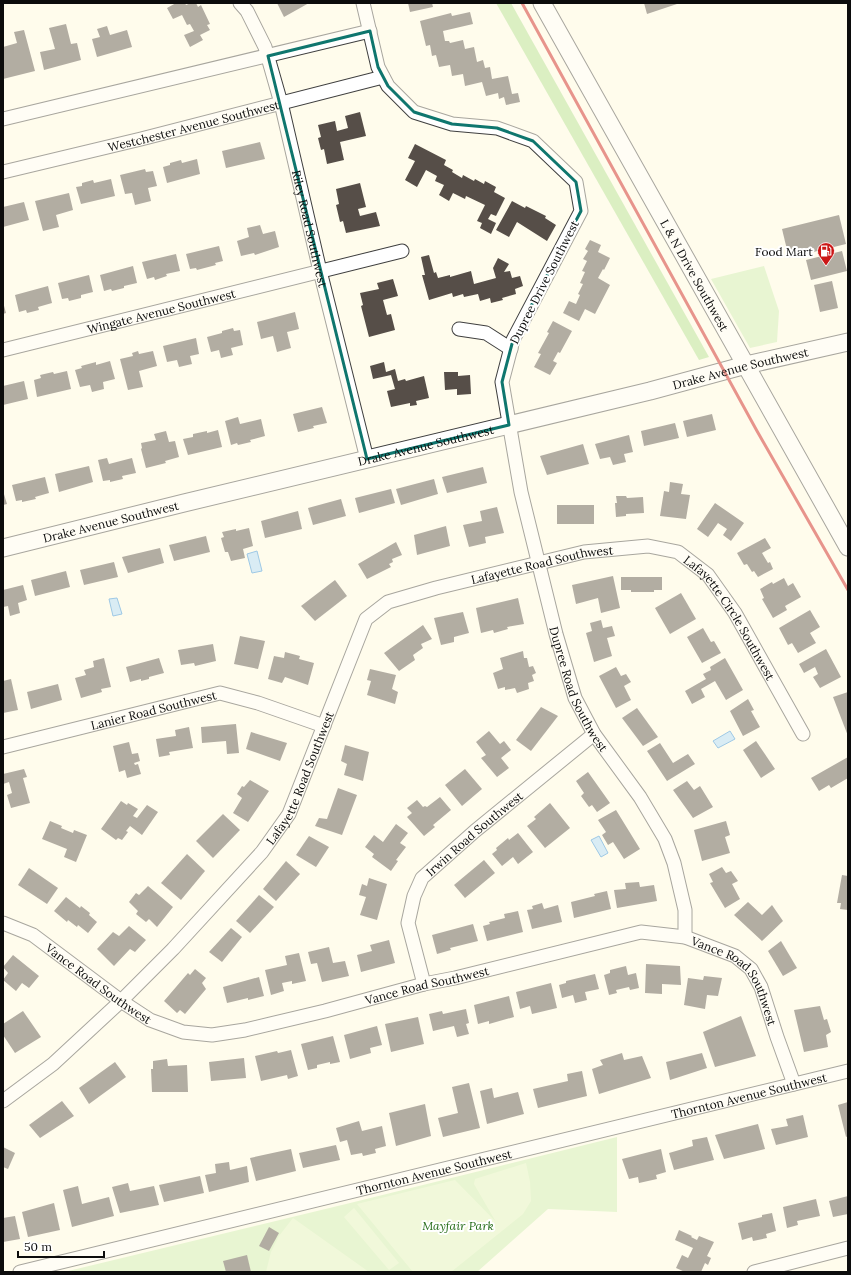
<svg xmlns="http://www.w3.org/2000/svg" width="851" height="1275" font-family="Lora,serif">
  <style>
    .green { fill: #cdeeb1 }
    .forest { fill: #afe08f }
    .pitch { fill: #e1f4c4 }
    .water { fill: #aadafd; stroke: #298bdb }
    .building { fill: #564e48 }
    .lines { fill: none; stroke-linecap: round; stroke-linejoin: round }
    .minor-casing { stroke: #3f3f3f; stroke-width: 15 }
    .tertiary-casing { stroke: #3f3f3f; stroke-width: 19 }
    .minor { stroke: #fff; stroke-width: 13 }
    .tertiary { stroke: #fff; stroke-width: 17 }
    .rail { stroke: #cb1716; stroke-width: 3 }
    .marked { fill: none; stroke: #0f766e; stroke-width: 3; stroke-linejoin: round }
    .labels { text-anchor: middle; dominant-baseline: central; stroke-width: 4; stroke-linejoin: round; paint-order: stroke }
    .street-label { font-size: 12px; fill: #0c0c0c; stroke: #fff }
    .poi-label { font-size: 12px; fill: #0c0c0c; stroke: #fff; text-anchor: end }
    .park-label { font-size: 12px; font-style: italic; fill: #236b16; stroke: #fff }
  </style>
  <rect width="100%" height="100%" fill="#fffcec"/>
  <!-- green -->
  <g class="green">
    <path d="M764 266 779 311 777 342 750 348 711 279Z"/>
    <path d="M617 1137V1212L548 1209 477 1272H64L346 1204Z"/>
  </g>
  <!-- forest -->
  <path class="forest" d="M496 3H511L709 357 699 360Z"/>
  <!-- pitch -->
  <g class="pitch">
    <path d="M526 1163 530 1182 531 1201 523 1214 451 1272H413L357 1204 455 1180 496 1222 474 1184 475 1179Z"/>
    <path d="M354 1208 399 1263 389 1270 344 1217Z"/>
    <path d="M293 1218 369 1272H266L271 1252 279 1236Z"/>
  </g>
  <!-- water -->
  <g class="water">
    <path d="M257 551 262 571 252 573 247 554Z"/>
    <path d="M117 598 122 614 113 616 109 599Z"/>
    <path d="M730 731 735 739 718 748 713 741Z"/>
    <path d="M599 836 608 853 601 857 591 840Z"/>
  </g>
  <!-- building -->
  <g class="building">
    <path d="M176 3H185L186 5 191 3H196L198 7 201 5 210 24 207 25 210 30 200 35 203 40 190 47 184 35 194 31 190 24 187 25 182 15 173 19 167 8Z"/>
    <path d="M277 3H309L284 17Z"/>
    <path d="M408 3H432L433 7 410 12Z"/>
    <path d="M644 3H680L647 14Z"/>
    <path d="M470 12 473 24 443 31 445 41H449L450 43 463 40 465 49 474 47 477 62 483 60 485 68 490 67 492 79 508 76 512 94 518 93 520 102 506 105 504 97 499 99 498 93 486 96 482 82 465 86 463 74 452 76 450 65 439 67 436 55 432 56 430 45 426 46 420 21 451 13 452 16Z"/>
    <path d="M66 24 71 44 77 43 81 60 44 70 40 52 55 49 49 28Z"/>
    <path d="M107 26 110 35 127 30 132 47 97 57 92 39 100 37 97 29Z"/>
    <path d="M24 30 35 71 3 79V47L17 43 14 32Z"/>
    <path d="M360 112 366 136 340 142 344 160 327 164 324 149 321 150 318 138 321 137 318 125 335 121 337 131 348 128 345 116Z"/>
    <path d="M260 142 265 159 226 168 222 151Z"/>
    <path d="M415 144 446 160 444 165 453 170 452 172 462 178 463 175 474 181 475 179 484 184 485 181 496 187 494 192 505 198 496 216 491 214 488 219 496 223 491 234 480 228 482 223 477 221 485 205 466 196 465 199 453 193 449 201 439 195 444 185 435 181 437 176 426 170 417 187 405 180 415 161 408 158Z"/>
    <path d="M197 159 200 174 167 183 163 167 170 165V163L181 160 182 163Z"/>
    <path d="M145 169 146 172 153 171 157 186 148 188 151 201 135 205 132 193 125 194 120 175Z"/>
    <path d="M111 179 115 196 81 204 76 187 82 186V183L93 180 94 183Z"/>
    <path d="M360 183 366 207 358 209 360 216 376 212 380 226 346 233 343 221 340 222 336 205 339 204 336 189Z"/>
    <path d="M69 193 73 210 56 215 59 227 43 231 35 201Z"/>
    <path d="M512 201 525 208 526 206 546 216 545 218 556 225 547 241 517 222 509 237 496 230Z"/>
    <path d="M24 202 29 220 3 227V207Z"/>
    <path d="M839 215 846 244 789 258 782 229Z"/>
    <path d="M260 225 263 234 275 231 279 247 255 255 254 253 241 256 237 241 249 237 247 228Z"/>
    <path d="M590 240 601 245 598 252 610 258 604 270 603 269 598 278 610 285 595 314 585 309 579 321 563 313 569 301 576 304 580 295 578 294 583 284 580 283 585 272 582 271 587 261 583 259 588 251 585 249Z"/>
    <path d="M219 246 223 261 215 263 216 265 197 270 196 268 190 269 186 254Z"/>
    <path d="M842 251 847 271 811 280 806 260Z"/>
    <path d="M176 254 180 271 166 274 167 276 155 280 154 277 147 279 142 262Z"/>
    <path d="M429 255 434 273 436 272 438 278 450 275V277L471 271 474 284 496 278 493 268 498 258 509 264 504 272 510 271 512 278 520 276 523 286 515 289 516 294 502 298 503 300 491 303 490 298 480 301 478 294 464 297 463 294 453 297 452 293 429 300 422 275H425L421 257Z"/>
    <path d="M133 266 137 283 124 286V288L112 291 111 289 104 291 100 275Z"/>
    <path d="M89 275 93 292 81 295V298L69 301 68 298 62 299 58 283Z"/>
    <path d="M393 279 398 296 383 300 387 315 391 314 395 330 369 337 361 306 363 305 360 293 379 289 377 283Z"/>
    <path d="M832 281 838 308 820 312 814 285Z"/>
    <path d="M48 286 52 303 38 307 39 310 27 313 26 310 19 312 15 295Z"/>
    <path d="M3 302 6 313 3 314Z"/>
    <path d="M295 312 299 329 287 332 291 348 277 352 273 336 261 339 257 322Z"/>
    <path d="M553 321 572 331 560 353 558 352 553 361 557 363 550 375 534 367 541 354 538 353 549 333 547 332Z"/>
    <path d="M233 328 234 331 240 330 243 345 231 348 233 355 221 358 219 350 211 352 207 337 222 333V331Z"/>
    <path d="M196 338 199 354 190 356 192 364 179 367 177 360 167 362 163 346Z"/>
    <path d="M138 351 139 354 153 351 157 366 139 371 143 387 128 390 120 359 133 356 132 353Z"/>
    <path d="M110 361 115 379 103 382 104 389 92 392 90 385 80 387 75 370 82 368 81 366 96 362V365Z"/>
    <path d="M384 362 386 372 395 369 398 381 405 379 406 381 424 376 429 398 416 401 417 405 410 406V403L391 407 387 391 395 389 391 375 373 379 370 366Z"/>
    <path d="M67 371 71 389 37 397 34 380 41 378 40 375 53 372 54 374Z"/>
    <path d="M444 372H458V376L470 375 471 394 457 395V389L445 390Z"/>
    <path d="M24 381 28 399 3 405V386Z"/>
    <path d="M322 407 327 423 313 426 314 428 298 432 293 414Z"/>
    <path d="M712 414 716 430 687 437 683 421Z"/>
    <path d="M238 417 240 424 261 419 265 436 250 440 251 442 238 445 237 443 231 445 225 421Z"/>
    <path d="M675 423 679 438 644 446 641 431Z"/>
    <path d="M218 430 222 447 188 455 183 439 193 437V434L207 431V433Z"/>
    <path d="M166 431 169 442 175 441 179 457 165 461 166 463 146 468 141 449 142 448 141 443 156 440 154 434Z"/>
    <path d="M629 435 633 452 624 454 626 462 613 465 610 457 600 459 595 444Z"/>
    <path d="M583 444 589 464 547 475 540 456Z"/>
    <path d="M107 458 109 464 132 458 136 473 122 476 123 479 110 482V480L103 481 98 460Z"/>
    <path d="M89 466 93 482 59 492 55 474Z"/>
    <path d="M483 467 487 483 447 493 442 477Z"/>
    <path d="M45 477 49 493 35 497 36 499 22 502V500L16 501 12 485Z"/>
    <path d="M434 479 438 494 401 505 396 489Z"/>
    <path d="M670 482 683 484 681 494 690 495 686 519 660 516 664 491 669 492Z"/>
    <path d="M391 489 395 503 359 513 355 498Z"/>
    <path d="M3 491 7 504 3 505Z"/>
    <path d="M616 496H626L627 498 643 497 644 513 626 514V516L616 517 615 503H617Z"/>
    <path d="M341 499 346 516 313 525 308 508Z"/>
    <path d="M715 503 744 523 731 541 723 535 727 529 718 523 708 537 697 529Z"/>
    <rect x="557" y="505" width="37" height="19"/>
    <path d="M497 507 504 533 485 537 486 543 469 547 463 525 482 521 480 511Z"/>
    <path d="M298 511 302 529 265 538 261 521Z"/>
    <path d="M446 526 450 546 417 555 414 535Z"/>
    <path d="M249 528 253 546 243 549 245 558 231 561 228 552H225L221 538 224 537 222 532 236 529V531Z"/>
    <path d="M206 536 210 552 174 561 169 545Z"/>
    <path d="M765 538 771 548 762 553 768 563 770 562 773 569 758 577 754 571 752 572 747 564 744 565 737 553Z"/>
    <path d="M396 542 402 555 392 559 393 562 389 564 391 567 367 579 358 564Z"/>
    <path d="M160 548 164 563 128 573 122 557Z"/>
    <path d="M114 562 118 577 84 585 80 570Z"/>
    <path d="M66 571 70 587 35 596 31 580Z"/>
    <path d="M613 576 620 608 601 613 598 598 576 604 572 585Z"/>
    <path d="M621 577H662V590H654V592H631V590H621Z"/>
    <path d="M784 578 788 586 793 583 801 597 785 606 787 610 773 618 762 599 764 598 760 589 772 582 773 584Z"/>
    <path d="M335 580 347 596 315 621 301 606Z"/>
    <path d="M23 585 27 600 18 603 20 613 10 616 8 606 3 607V590Z"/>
    <path d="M681 593 696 619 670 634 655 608Z"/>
    <path d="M518 598 524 624 507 627 508 629 494 633 493 630 481 633 476 608Z"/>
    <path d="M810 610 820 627 810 633 816 643 798 653 792 643 788 645 779 628Z"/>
    <path d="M463 612 469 633 454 637V642L441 645 434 618Z"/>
    <path d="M601 620 603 628 612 626 615 636 607 638 612 656 594 662 586 633 592 631 590 623Z"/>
    <path d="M423 625 432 639 421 644 423 648 413 655 415 660 399 671 384 653Z"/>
    <path d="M703 628 711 642 714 641 721 653 702 663 687 637Z"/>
    <path d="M240 636 265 641 258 669 234 664Z"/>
    <path d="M213 644 216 661 195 666 194 663 181 665 178 650Z"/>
    <path d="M826 649 841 677 820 688 813 677 818 674 815 667 804 673 799 664Z"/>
    <path d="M523 651 524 658H527L529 667 533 666 536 673 532 675 534 681 528 683 529 689 517 693 515 688 505 690V687L498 689 493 673 503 669 500 658Z"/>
    <path d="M285 652 300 656 299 659 314 663 308 685 285 677 282 683 268 679 274 656 284 658Z"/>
    <path d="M104 658 111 687 101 689 102 692 81 698 75 678 86 675 84 670 94 667 93 661Z"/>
    <path d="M159 658 164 673 149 677V679L141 681V679L130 682 126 667Z"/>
    <path d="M725 658 743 690 726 700 715 681 701 689 705 697 692 704 685 691 706 679 703 674 711 670 710 667Z"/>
    <path d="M616 667 621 676 626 674 631 682 624 686 631 700 616 708 599 676Z"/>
    <path d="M370 669 396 675 392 689 398 692 395 704 367 695 371 681 367 680Z"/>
    <path d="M11 679 18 710 3 713V681Z"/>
    <path d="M58 684 62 700 31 709 27 692Z"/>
    <path d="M848 692V736L833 697Z"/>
    <path d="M748 699 754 710 751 711 760 727 743 736 730 711Z"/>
    <path d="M541 707 558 716 531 751 516 740Z"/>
    <path d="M637 708 658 737 643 746 622 718Z"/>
    <path d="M236 724 239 753 227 754 226 741 202 743 201 727Z"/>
    <path d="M189 727 193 748 169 752 170 755 159 757 156 739 176 736 175 730Z"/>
    <path d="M489 731 500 744 504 741 511 750 501 758 509 768 497 777 481 758 486 755 476 742Z"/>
    <path d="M251 732 287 743 280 761 246 749Z"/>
    <path d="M756 741 775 769 761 778 743 750Z"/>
    <path d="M129 742 132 754 138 753 140 761 134 763 135 765 138 764 141 774 127 778 125 770 119 772 113 746Z"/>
    <path d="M660 743 673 763 688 754 695 764 667 781 647 751Z"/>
    <path d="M345 745 369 752 363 781 344 775 347 764 341 761Z"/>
    <path d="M848 757V778L831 788 829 785 819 791 811 778Z"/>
    <path d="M24 769 27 777 23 778 30 803 11 808 7 795 12 793 9 782 3 784V774Z"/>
    <path d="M465 769 482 789 462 806 445 785Z"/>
    <path d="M588 772 610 803 597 812 592 805 589 807 581 796 584 793 576 781Z"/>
    <path d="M250 780 269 791 248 822 233 813 242 798 237 794 242 786 244 787Z"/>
    <path d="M687 781 694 790 700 786 713 807 693 818 673 790Z"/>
    <path d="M338 788 357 795 342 835 315 826 319 818 327 819Z"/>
    <path d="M440 797 451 810 433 825 435 827 424 836 407 817 412 813 407 808 417 800 423 807 425 806 427 807Z"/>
    <path d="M121 801 127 805 128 803 138 809 133 816 137 818 147 805 158 812 142 835 130 826 126 831 128 832 122 840 118 838 116 840 101 829Z"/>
    <path d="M550 803 570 828 545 848 527 826 536 819 534 817Z"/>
    <path d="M616 810 640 849 624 859 613 842 608 845 602 835 606 832 598 820Z"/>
    <path d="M223 814 240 830 213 858 196 841Z"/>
    <path d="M50 821 62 826 61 828 73 833 74 830 87 835 76 862 64 857 67 849 42 839Z"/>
    <path d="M726 821 730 835 725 837 730 853 702 861 694 830Z"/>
    <path d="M396 824 408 833 400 843 406 847 396 860 398 861 391 871 372 857 374 854 365 847 374 835 383 842Z"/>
    <path d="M518 833 533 852 518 864 513 857 502 866 492 854 497 850 496 848 508 838 509 840Z"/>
    <path d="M309 836 329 847 316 867 296 855Z"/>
    <path d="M187 854 205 871 181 900 161 883Z"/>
    <path d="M484 860 495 873 465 898 454 885Z"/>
    <path d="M286 861 300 874 276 901 263 889Z"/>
    <path d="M722 867 726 873 731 871 738 881 732 884 740 899 725 908 710 883 713 882 709 874Z"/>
    <path d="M29 868 58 888 47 904 18 885Z"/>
    <path d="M842 875 848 876V910L840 909 841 903H837Z"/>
    <path d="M369 878 387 884 377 920 360 915 366 897 359 895 362 884 367 886Z"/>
    <path d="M639 882 640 887 654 885 657 901 617 908 614 890 626 889 625 883Z"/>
    <path d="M148 886 173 907 157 927 149 919 146 922 136 914 138 911 129 902 136 893 139 895Z"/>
    <path d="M607 891 611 909 574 918 571 902 595 896 594 894Z"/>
    <path d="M259 895 274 907 250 933 236 921Z"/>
    <path d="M66 897 80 908 81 906 90 913 89 915 97 922 88 933 78 925 77 927 68 920 67 922 54 911Z"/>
    <path d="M748 902 762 915 772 905 783 921 762 941 734 915Z"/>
    <path d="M542 903 544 909 558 905 562 922 532 929 527 910 533 909 532 906Z"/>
    <path d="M518 911 523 932 487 941 483 926 490 924 489 922 505 918 504 914Z"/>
    <path d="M473 924 478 941 450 948 451 950 437 954 432 935Z"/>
    <path d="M129 926 146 940 135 952 130 949 114 966 97 949 113 932 119 936Z"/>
    <path d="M231 928 242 937 222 962 209 952Z"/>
    <path d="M389 940 395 963 361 972 357 955 372 951 370 945Z"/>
    <path d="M781 941 797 968 783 976 768 951Z"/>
    <path d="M329 947 333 963 345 961 349 976 322 982 317 963 311 964 308 952Z"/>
    <path d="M299 953 306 981 292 984V981L282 983 284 991 271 995 265 970 287 965 285 956Z"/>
    <path d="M13 955 39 976 29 988 22 983 16 991 3 980 8 973 3 967Z"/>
    <path d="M646 964 680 966 681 985 662 984V994L645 993Z"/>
    <path d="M626 966 628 975 636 973 639 988 630 990 629 987 616 990 617 993 609 995 604 975 610 973V970Z"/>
    <path d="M195 969 206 978 202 983 206 989 185 1014 180 1010 177 1013 164 1001 188 973 190 975Z"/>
    <path d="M595 974 599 989 585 992 587 1000 575 1003 573 995 562 998 559 985 566 983V981Z"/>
    <path d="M704 976 722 978 718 996 707 995 705 1009 684 1005 688 978 703 980Z"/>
    <path d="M259 977 264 996 248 1000V998L227 1003 223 987Z"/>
    <path d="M551 983 557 1008 532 1014 530 1006 520 1009 516 992Z"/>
    <path d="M509 996 514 1017 489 1024V1021L478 1024 474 1005Z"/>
    <path d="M820 1006 824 1020 827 1019 831 1032 826 1035 828 1047 804 1052 794 1010Z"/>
    <path d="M466 1009 469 1023 466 1024 469 1034 457 1037 454 1026 433 1031 429 1014 442 1011 443 1014Z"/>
    <path d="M23 1011 41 1037 15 1053 3 1035V1024Z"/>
    <path d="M741 1016 756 1056 715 1067 703 1032Z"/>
    <path d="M418 1017 424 1044 391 1052 385 1024Z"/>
    <path d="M377 1026 382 1045 370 1048 371 1053 350 1059 344 1035Z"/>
    <path d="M333 1036 340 1062 330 1064V1062L317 1065V1068L308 1070 301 1044Z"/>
    <path d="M291 1050 298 1076 288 1079 287 1075 261 1081 255 1056 277 1051 278 1053Z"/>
    <path d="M622 1053 624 1060 642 1056 651 1078 599 1094 592 1069 603 1065 600 1060Z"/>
    <path d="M702 1053 707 1068 670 1080 666 1062Z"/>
    <path d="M244 1058 246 1078 211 1081 209 1062Z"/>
    <path d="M167 1059 168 1066 187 1065 188 1092H152L151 1069H153V1061Z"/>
    <path d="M115 1062 126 1077 89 1104 79 1088Z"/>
    <path d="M582 1071 587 1096 538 1108 533 1089 568 1081 567 1074Z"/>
    <path d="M469 1083 480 1128 443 1137 438 1118 458 1113 452 1087Z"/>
    <path d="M492 1088 494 1098 518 1092 524 1114 487 1124 480 1091Z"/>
    <path d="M62 1101 74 1116 40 1138 29 1125Z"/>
    <path d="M848 1102V1136L846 1137 838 1105Z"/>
    <path d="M425 1104 431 1136 396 1146 389 1113Z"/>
    <path d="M803 1115 808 1137 776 1145 771 1129 788 1126 786 1119Z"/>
    <path d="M359 1121 362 1131 382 1126 386 1146 375 1149 376 1153 363 1156 362 1153 351 1155 347 1140 340 1142 336 1128Z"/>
    <path d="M758 1124 765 1149 724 1159 715 1135Z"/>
    <path d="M707 1137 714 1160 674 1170 669 1153 693 1146 692 1140Z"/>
    <path d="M336 1145 340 1160 303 1168 299 1153Z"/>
    <path d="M3 1147 15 1153 8 1169 3 1167Z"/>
    <path d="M291 1149 296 1171 256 1181 250 1158Z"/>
    <path d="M661 1149 666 1172 656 1175 657 1179 639 1183 638 1177 629 1179 622 1159Z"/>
    <path d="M229 1162 230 1170 247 1166 249 1182 209 1192 205 1175 216 1173 215 1164Z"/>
    <path d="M200 1176 204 1193 164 1202 159 1185Z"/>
    <path d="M128 1183 130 1191 154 1186 159 1205 120 1213 112 1187Z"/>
    <path d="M78 1186 82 1204 109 1197 114 1216 72 1227 63 1190Z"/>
    <path d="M848 1196V1214L833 1217 829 1201Z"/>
    <path d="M816 1199 820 1216 797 1221 798 1225 787 1228 783 1207Z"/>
    <path d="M54 1203 60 1230 28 1237 22 1212Z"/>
    <path d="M772 1213 776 1231 766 1234 767 1238 753 1241 752 1237 742 1240 738 1223 762 1217V1215Z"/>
    <path d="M15 1216 20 1239 3 1242V1218Z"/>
    <path d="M269 1227 279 1233 269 1251 259 1246Z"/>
    <path d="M679 1230 692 1236 691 1237 697 1240 699 1236 714 1242 707 1256 711 1258 708 1265 705 1263 701 1272H685L676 1268 682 1255 688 1258 693 1248 675 1240Z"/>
    <path d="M247 1255 251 1272H226L223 1261Z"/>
  </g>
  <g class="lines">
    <!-- minor casing -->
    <g class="minor-casing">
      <g id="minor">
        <path id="s1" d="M240 3 247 11 265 47 281 103 320 271 367 459"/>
        <path id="s2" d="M363 3 378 67 388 86 414 112 452 124 497 128 533 141 576 182 581 211 513 340 502 382 521 492 556 634 575 698 594 734 640 797 665 839 674 863 685 910V937"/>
        <path d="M3 119 370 31"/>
        <path id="s3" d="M3 172 141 139 383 77"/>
        <path d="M459 329 486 333 511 349"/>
        <path id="s4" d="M3 350 402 251"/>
        <path id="s5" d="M3 747 220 693 258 703 324 726"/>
        <path id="s6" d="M3 923 33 935 121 1001 150 1020 183 1032 212 1035 245 1030 325 1011 424 984 455 978 641 932 685 937 735 956 751 969 761 987 777 1037 794 1084"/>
        <path id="s7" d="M424 984 408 923 414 896 422 878 475 831 594 734"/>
        <path id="s8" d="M3 1101 53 1064 121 1001 173 949 262 852 289 814 366 619 388 602 436 588 584 552 648 546 678 552 708 575 735 613 803 734"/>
        <path id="s9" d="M20 1272 848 1071"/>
        <path d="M754 1272 848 1248"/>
      </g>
    </g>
    <!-- tertiary casing -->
    <g class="tertiary-casing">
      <g id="tertiary">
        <path id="s10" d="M542 3 848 547"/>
        <path id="s11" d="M3 548 184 503 650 391 746 365 848 342"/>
      </g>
    </g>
    <!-- minor -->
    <use href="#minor" class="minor"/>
    <!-- tertiary -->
    <use href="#tertiary" class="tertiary"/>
    <!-- rail -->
    <path class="rail" d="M522 3 757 431 848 590"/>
  </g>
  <!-- marked area -->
  <path d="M0 0H851V1275H0ZM370 31 378 67 388 86 414 112 452 124 497 128 533 141 576 182 581 211 513 340 502 382 509 425 367 459 268 56Z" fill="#fffcec" fill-opacity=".55" fill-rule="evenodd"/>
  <path class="marked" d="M370 31 378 67 388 86 414 112 452 124 497 128 533 141 576 182 581 211 513 340 502 382 509 425 367 459 268 56Z"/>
  <!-- icons -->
  <defs>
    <g id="fuel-pin" transform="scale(0.9)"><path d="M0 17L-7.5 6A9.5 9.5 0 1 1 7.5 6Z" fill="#cb1716" stroke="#fff"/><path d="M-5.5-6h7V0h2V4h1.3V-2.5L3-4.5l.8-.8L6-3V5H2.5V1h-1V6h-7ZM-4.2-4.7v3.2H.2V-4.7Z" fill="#fff"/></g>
  </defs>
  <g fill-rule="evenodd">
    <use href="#fuel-pin" x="826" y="251"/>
  </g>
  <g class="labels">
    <!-- street labels -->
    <g class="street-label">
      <text stroke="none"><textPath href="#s3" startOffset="196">Westchester Avenue Southwest</textPath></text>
      <text stroke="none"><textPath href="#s1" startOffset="238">Riley Road Southwest</textPath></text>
      <text stroke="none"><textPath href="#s10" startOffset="312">L &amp; N Drive Southwest</textPath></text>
      <text transform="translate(544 282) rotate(-63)">Dupree Drive Southwest</text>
      <text stroke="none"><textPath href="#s4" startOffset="163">Wingate Avenue Southwest</textPath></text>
      <text stroke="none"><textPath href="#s11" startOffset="759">Drake Avenue Southwest</textPath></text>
      <text stroke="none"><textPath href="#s11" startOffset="435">Drake Avenue Southwest</textPath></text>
      <text stroke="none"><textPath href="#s11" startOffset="111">Drake Avenue Southwest</textPath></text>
      <text stroke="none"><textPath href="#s8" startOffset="803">Lafayette Road Southwest</textPath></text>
      <text stroke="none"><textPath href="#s8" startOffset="1026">Lafayette Circle Southwest</textPath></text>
      <text stroke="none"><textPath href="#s2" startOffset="843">Dupree Road Southwest</textPath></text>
      <text stroke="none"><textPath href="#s5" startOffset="155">Lanier Road Southwest</textPath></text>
      <text stroke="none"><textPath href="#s8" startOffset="444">Lafayette Road Southwest</textPath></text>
      <text stroke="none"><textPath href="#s7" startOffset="179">Irwin Road Southwest</textPath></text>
      <text stroke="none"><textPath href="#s6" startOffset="114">Vance Road Southwest</textPath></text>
      <text stroke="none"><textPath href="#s6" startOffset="798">Vance Road Southwest</textPath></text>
      <text stroke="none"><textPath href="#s6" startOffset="462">Vance Road Southwest</textPath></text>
      <text stroke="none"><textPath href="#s9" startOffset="750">Thornton Avenue Southwest</textPath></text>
      <text stroke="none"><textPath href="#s9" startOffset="426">Thornton Avenue Southwest</textPath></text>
    </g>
    <!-- poi labels -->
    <g class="poi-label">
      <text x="813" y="251">Food Mart</text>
    </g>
    <!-- park labels -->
    <g class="park-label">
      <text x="458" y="1225">Mayfair Park</text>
    </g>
  </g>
  <!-- border -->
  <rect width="851" height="1275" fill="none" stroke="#0c0c0c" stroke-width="8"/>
  <!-- scale -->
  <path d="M18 1251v6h86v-6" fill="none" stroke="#0c0c0c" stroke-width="2"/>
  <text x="24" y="1251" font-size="12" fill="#0c0c0c" stroke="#ffffff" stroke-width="3" paint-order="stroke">50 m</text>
</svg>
